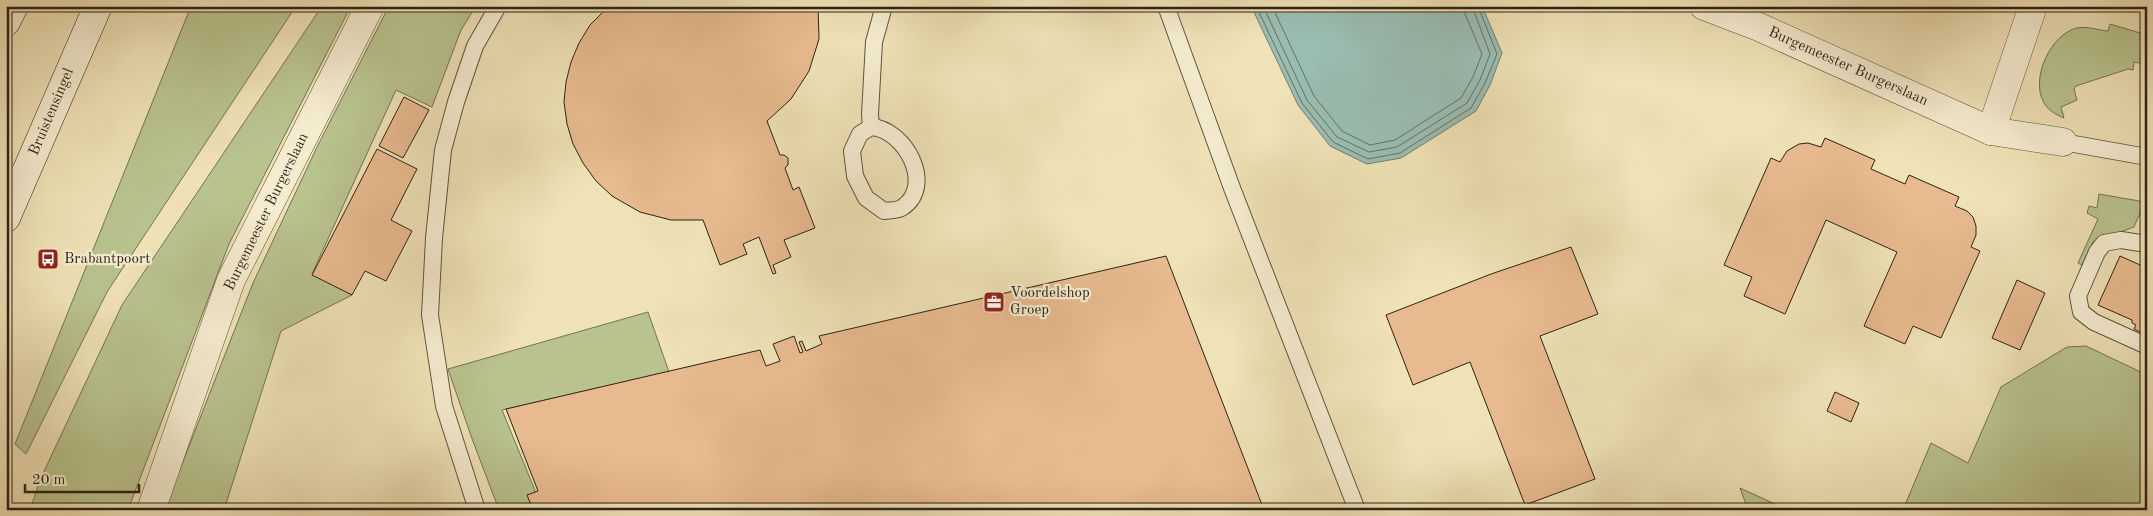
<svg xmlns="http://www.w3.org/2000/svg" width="2153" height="516" font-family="'Old Standard TT',serif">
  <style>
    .green { fill: #b9c38e; stroke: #747252 }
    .water { fill: #9abdb2; stroke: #6f7f74 }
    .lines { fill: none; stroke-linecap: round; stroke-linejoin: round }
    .shore { stroke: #647064; stroke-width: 1 }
    .building { fill: #e8ba8f; stroke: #2e2217 }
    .lane-casing { stroke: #5e523f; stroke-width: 18 }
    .street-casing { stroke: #5e523f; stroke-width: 29 }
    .secondary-casing { stroke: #2e2217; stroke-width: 29 }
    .lane { stroke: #f5ecd0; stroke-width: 16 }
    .street { stroke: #f5ecd0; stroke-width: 28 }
    .secondary { stroke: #f5ecd0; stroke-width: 28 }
    .labels { text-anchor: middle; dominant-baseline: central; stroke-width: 4.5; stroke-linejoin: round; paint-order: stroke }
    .street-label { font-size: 15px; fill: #2e2217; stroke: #f5ecd0 }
    .poi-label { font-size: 15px; fill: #2e2217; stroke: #f5ecd0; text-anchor: start }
  </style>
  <rect width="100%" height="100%" fill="#efe2b6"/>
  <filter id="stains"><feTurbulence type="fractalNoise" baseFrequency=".004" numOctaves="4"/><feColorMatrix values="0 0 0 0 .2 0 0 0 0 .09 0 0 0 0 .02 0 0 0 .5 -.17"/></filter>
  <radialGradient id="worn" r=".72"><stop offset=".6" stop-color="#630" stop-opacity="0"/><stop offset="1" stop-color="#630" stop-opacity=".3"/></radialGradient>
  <!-- green -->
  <g class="green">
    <path d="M191 6H296L107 292 26 454 15 444Z"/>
    <path d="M322 6H351L229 244 128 510H30L40 480 122 305Z"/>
    <path d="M389 6H476L461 30 432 107 396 90 312 274 352 295 281 331 224 510H164L253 283 317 147Z"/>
    <path d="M2110 24 2147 35V72L2143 71 2144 64 2134 62 2133 70 2128 69 2076 86 2074 89 2077 100 2061 107 2064 118C2055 114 2047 110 2043 101 2031 77 2051 34 2077 28 2087 26 2098 30 2108 31Z"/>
    <path d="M2099 194 2145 202 2134 227 2093 242 2082 265 2078 263 2098 219 2087 213 2089 206 2097 208Z"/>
    <path d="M648 312 669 372 502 410 543 510H499L471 436 448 369Z"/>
    <path d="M2086 346 2147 375V510H1903L1931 443 1968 463 2001 387 2067 347Z"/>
    <path d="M1740 488 1788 510H1748Z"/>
  </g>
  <!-- water -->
  <path class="water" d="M1251 6H1482L1502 53 1490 85 1476 111 1401 158 1367 164 1330 146 1298 105Z"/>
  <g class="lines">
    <!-- shore -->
    <g class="shore">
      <path d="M1256 6 1302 103 1333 142 1368 159 1400 153 1471 108 1485 83 1497 54 1478 6"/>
      <path d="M1263 6 1307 100 1337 137 1369 152 1397 147 1467 103 1480 80 1490 54 1472 6"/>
      <path d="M1272 6 1314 96 1342 131 1370 145 1395 140 1461 98 1473 77 1482 54 1465 14V6"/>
    </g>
  </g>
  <!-- building -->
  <g class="building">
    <path d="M609 6H818L819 39 809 71 791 99 767 121 780 155H784L788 158V165L785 168 793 190 799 187 815 228 784 240 791 257 773 265 776 273 773 274 759 237 743 244 747 254 720 265 703 220H671L640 212 612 196 596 181 583 163 573 144 567 124 564 102 566 82 571 62 579 43 590 25Z"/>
    <path d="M404 97 429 110 403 158 379 146Z"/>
    <path d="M1825 138 1875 160 1871 169 1905 184 1909 175 1959 197 1955 206 1967 211 1973 217 1976 226V235L1971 247 1980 251 1941 338 1913 326 1905 344 1864 326 1897 252 1826 220 1785 314 1744 296 1752 277 1724 265 1771 158 1780 162 1787 151 1799 144 1808 143 1821 147Z"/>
    <path d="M377 149 417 169 391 220 412 231 386 281 365 271 352 295 312 275Z"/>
    <path d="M1571 247 1598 314 1540 336 1595 479 1525 505 1470 362 1413 385 1386 315 1491 274Z"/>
    <path d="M1166 256 1264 510H533L527 495 538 491 506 409 760 350 766 366 780 361 773 344 794 336 800 353 803 352 799 342 802 341 806 351 822 344 819 336Z"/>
    <path d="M2120 256 2147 268 2146 335 2134 329 2136 325 2132 323V320L2098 305Z"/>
    <path d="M2017 280 2045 293 2020 350 1992 338Z"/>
    <path d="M1835 392 1859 403 1851 422 1827 411Z"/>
  </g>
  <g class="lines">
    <!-- lane casing -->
    <g class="lane-casing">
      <g id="lane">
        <path d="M1166 6 1232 188 1357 510"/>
        <path d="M871 127C905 129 935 185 903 207 898 211 890 210 884 211L866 198 855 176 852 151 860 134Z"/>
        <path d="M871 127 870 114 874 42 884 6"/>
        <path d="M2063 142 2147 157"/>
        <path d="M2147 244 2121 240 2104 243 2097 252 2078 296 2081 312 2094 322 2147 346"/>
        <path d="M477 510 444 406 430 315 434 238 443 150 456 102 475 46 498 6"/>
      </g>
    </g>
    <!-- street casing -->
    <g class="street-casing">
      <g id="street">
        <path d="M1704 6 1759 27 1991 131 2063 142"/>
        <path d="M1991 131 2033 6"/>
        <path d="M151 510 231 280 370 6"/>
      </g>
    </g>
    <!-- secondary casing -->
    <g class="secondary-casing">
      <g id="secondary">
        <path d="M6 22 14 6"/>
        <path d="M6 218 98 6"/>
      </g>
    </g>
    <!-- lane -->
    <use href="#lane" class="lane"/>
    <!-- street -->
    <use href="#street" class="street"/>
    <!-- secondary -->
    <use href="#secondary" class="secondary"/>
  </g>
  <!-- icons -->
  <defs>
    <g id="bus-square" transform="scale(1.125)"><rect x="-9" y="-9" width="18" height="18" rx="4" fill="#8f2418" stroke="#f5ecd0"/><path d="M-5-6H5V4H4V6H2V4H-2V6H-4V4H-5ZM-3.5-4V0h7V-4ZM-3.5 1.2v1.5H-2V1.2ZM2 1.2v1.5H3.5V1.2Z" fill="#fff"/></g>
    <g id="office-square" transform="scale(1.125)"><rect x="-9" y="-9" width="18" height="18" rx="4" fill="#8f2418" stroke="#f5ecd0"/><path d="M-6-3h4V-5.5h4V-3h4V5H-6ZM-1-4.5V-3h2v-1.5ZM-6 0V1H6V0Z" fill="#fff"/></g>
  </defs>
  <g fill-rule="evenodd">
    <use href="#bus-square" x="48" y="259"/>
    <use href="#office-square" x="994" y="302"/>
  </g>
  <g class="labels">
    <!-- street labels -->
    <g class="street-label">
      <text transform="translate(1848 67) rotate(24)">Burgemeester Burgerslaan</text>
      <text transform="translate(52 112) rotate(-67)">Bruistensingel</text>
      <text transform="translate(267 212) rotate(-64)">Burgemeester Burgerslaan</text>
    </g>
    <!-- poi labels -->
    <g class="poi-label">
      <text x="64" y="259">Brabantpoort</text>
      <text x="1010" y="293">Voordelshop<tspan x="1010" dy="17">Groep</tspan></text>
    </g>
  </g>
  <!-- margin -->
  <rect width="2153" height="516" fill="none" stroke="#efe2b6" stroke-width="25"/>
  <rect x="8" y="8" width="2138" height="501" fill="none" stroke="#2e2217" stroke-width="2.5"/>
  <rect x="12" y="12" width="2128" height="491" fill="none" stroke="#2e2217"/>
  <!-- scale -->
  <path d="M25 484v8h114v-8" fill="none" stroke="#2e2217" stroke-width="2.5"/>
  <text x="32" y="484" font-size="15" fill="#2e2217" stroke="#f5ecd0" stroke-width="4" paint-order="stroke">20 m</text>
  <rect width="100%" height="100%" filter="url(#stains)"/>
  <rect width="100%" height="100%" fill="url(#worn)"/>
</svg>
